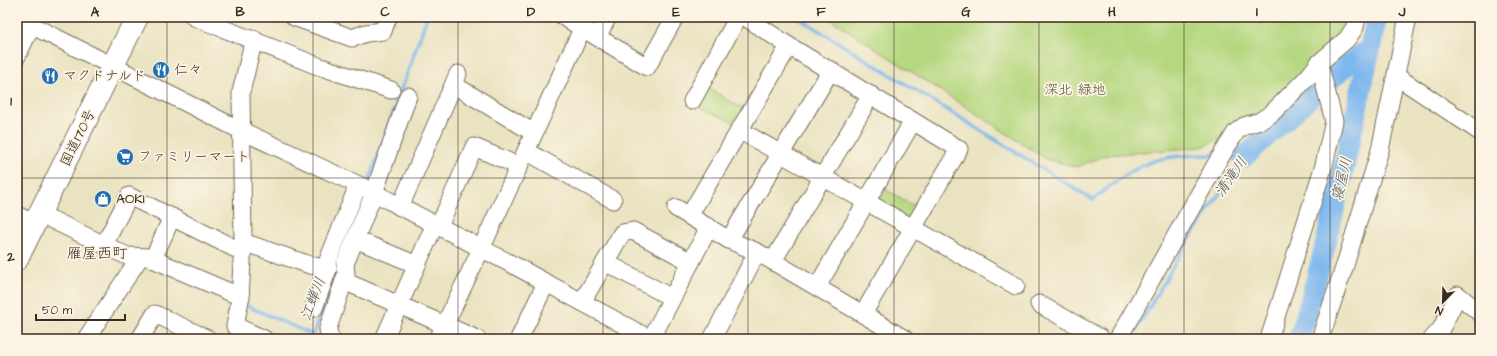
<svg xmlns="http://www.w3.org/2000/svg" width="1497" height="356" font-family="'Architects Daughter','Klee One',sans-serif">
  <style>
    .green { fill: #b5d77f; stroke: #78804e }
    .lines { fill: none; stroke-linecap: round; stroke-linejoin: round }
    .stream { stroke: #7db7ee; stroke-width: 3.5 }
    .river { stroke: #7db7ee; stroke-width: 21 }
    .minor-casing { stroke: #786b57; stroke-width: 19 }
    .highway-casing { stroke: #786b57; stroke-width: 24 }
    .minor { stroke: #fff; stroke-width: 17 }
    .highway { stroke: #fff; stroke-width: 22 }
    .grid { fill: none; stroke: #3b2a1e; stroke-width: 1; stroke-opacity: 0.55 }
    .labels { text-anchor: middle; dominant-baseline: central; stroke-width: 3.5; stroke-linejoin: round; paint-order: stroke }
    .poi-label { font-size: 14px; fill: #3b2a1e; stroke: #fcf5e5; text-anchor: start }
    .park-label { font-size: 14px; fill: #5a5536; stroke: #fcf5e5 }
    .street-label { font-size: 14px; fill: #3b2a1e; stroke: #fcf5e5 }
    .water-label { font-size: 15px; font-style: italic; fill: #4f545c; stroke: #fcf5e5 }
    .neighbourhood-label { font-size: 15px; fill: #3b2a1e; stroke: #fcf5e5 }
    .neatline { fill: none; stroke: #3b2a1e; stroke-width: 1.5 }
    .grid-label { font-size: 13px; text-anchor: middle; font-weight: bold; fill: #3b2a1e }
  </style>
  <rect width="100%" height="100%" fill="#fcf5e5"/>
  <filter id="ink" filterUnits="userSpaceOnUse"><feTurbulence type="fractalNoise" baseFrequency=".025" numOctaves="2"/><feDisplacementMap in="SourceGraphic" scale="8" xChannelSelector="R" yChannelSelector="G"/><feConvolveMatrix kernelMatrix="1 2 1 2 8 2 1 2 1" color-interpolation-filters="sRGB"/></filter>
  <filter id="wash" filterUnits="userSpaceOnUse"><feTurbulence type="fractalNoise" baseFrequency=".012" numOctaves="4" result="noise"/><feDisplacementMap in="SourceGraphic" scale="16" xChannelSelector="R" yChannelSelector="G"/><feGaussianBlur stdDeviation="0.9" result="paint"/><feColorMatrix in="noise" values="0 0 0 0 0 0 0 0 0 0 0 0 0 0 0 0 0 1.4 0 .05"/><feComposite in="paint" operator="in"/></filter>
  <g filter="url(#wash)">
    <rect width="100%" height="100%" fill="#eae3c1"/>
    <!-- green -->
    <g class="green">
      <path d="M827 17H1352L1347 29 1289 87 1233 133 1202 147 1107 155 1076 167 1046 159Z"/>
      <path d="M708 88 747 111 739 125 697 106Z"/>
      <path d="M881 187 917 207 910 221 875 202Z"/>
    </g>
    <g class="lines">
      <!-- stream -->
      <g class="stream">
        <path d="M797 17 1093 200C1108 187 1129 171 1148 163 1168 155 1194 155 1216 155"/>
        <path d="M368 184 427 17"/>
        <path d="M245 305 313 335 336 273 337 260"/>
        <path d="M1131 339 1189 239 1243 158 1226 156"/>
      </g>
      <!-- river -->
      <g class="river">
        <path d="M1243 158 1342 69 1370 49"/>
        <path d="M1299 339C1332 233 1353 125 1377 17"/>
      </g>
    </g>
  </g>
  <g filter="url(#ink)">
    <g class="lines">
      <!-- minor casing -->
      <g class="minor-casing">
        <g id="minor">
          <path d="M194 17 318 66 391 90"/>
          <path d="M294 17 352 38 366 33 383 31 388 17"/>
          <path d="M564 17 647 67 675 17"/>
          <path d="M745 17 789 46 959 149 863 314"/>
          <path d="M17 18 240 130 363 187 519 268 650 339"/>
          <path d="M597 37 608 17"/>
          <path d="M254 39 241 92 243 242 240 300 235 326 264 339"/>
          <path d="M17 56 32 25"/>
          <path d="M1396 76 1480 132"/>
          <path d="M454 85 534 133"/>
          <path d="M692 101 738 17"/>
          <path d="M739 130 1016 286"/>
          <path d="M526 151 613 200"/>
          <path d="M400 207 458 74"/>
          <path d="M676 208 729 240 757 252 905 339"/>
          <path d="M40 214 127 256 148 257 241 297"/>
          <path d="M17 215 35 224"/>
          <path d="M689 216 789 46"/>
          <path d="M439 226 474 147 519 166"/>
          <path d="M355 239 417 265"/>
          <path d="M729 240 831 70"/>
          <path d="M243 242 310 265 328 269"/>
          <path d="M104 245 129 196 242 252"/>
          <path d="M153 259 172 217"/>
          <path d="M773 261 871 95"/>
          <path d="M605 262 672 298"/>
          <path d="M344 281 477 339"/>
          <path d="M817 287 913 121"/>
          <path d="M582 302 622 233 633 231 691 262"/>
          <path d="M1039 304 1102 339"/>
          <path d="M314 308 328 269 327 263 358 185"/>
          <path d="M86 339 140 257"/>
          <path d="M140 339 155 314 208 339"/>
          <path d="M331 339 329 338 328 328 344 281 346 274 345 264 374 193 408 96"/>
          <path d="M384 339 435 224"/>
          <path d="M438 339 481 249 582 29"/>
          <path d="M519 339 546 283"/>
          <path d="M651 339 709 227"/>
          <path d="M712 339 757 252"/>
          <path d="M1118 339 1216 164 1236 132 1244 126 1260 121 1271 114 1308 77 1319 63 1347 39 1355 27 1357 17"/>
          <path d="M1269 339 1324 165 1334 121 1319 63"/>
          <path d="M1320 339 1345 265 1380 150 1408 17"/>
          <path d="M1432 339 1441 329 1458 295 1480 313"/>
        </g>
      </g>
      <!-- highway casing -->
      <g class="highway-casing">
        <path id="highway" d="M17 259 137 17"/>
      </g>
      <!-- minor -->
      <use href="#minor" class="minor"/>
      <!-- highway -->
      <use href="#highway" class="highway"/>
    </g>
  </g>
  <!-- grid -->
  <path class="grid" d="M167 17V339M313 17V339M458 17V339M603 17V339M748 17V339M894 17V339M1039 17V339M1184 17V339M1330 17V339M17 178H1480"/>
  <!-- icons -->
  <defs>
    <g id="restaurant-disc" transform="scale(0.9)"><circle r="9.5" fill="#1f6fb2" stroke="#fcf5e5"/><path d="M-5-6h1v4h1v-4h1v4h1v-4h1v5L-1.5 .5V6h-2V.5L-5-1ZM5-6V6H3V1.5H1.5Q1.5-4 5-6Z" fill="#fff"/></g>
    <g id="supermarket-disc" transform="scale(0.9)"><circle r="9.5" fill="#1f6fb2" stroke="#fcf5e5"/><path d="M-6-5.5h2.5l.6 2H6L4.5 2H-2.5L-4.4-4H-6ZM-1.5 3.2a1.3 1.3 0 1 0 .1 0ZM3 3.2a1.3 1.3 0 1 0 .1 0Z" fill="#fff"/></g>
    <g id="shop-disc" transform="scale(0.9)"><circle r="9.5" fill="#1f6fb2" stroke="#fcf5e5"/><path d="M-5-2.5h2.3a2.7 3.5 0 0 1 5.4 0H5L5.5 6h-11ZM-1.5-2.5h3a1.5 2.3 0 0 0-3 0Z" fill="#fff"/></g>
  </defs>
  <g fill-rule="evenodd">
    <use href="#restaurant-disc" x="161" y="70"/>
    <use href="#restaurant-disc" x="50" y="76"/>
    <use href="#supermarket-disc" x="125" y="157"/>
    <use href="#shop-disc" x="103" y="199"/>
  </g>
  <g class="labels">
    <!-- poi labels -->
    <g class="poi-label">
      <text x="174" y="70">仁々</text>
      <text x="63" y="76">マクドナルド</text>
      <text x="138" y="157">ファミリーマート</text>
      <text x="116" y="199">AOKI</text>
    </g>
    <!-- park labels -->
    <g class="park-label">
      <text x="1075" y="90">深北 緑地</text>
    </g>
    <!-- street labels -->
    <g class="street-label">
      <text transform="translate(78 138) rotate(-64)">国道170号</text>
    </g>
    <!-- water labels -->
    <g class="water-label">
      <text transform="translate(1231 177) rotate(-55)">清滝川</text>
      <text transform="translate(1342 179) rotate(-77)">寝屋川</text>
      <text transform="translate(313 299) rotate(-69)">江蝉川</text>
    </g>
    <!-- neighbourhood labels -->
    <g class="neighbourhood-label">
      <text x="97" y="253">雁屋西町</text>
    </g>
  </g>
  <!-- margin -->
  <rect width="1497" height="356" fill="none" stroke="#fcf5e5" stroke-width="44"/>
  <!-- north arrow -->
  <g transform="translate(1443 302) rotate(203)" stroke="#fcf5e5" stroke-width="3" paint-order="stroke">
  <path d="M0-3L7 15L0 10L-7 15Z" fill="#3b2a1e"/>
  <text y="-6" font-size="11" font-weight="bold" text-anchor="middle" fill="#3b2a1e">N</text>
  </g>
  <!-- scale -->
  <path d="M36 314v6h89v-6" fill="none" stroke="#3b2a1e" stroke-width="2"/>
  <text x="42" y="314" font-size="12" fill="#3b2a1e" stroke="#fcf5e5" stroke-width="3" paint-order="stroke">50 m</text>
  <rect x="22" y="22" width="1453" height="312" class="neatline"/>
  <g class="grid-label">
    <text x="95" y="16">A</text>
    <text x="240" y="16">B</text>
    <text x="385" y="16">C</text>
    <text x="531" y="16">D</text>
    <text x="676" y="16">E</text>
    <text x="821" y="16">F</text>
    <text x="966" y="16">G</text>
    <text x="1112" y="16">H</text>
    <text x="1257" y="16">I</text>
    <text x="1402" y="16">J</text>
    <text x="11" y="105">1</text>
    <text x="11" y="261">2</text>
  </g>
</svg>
